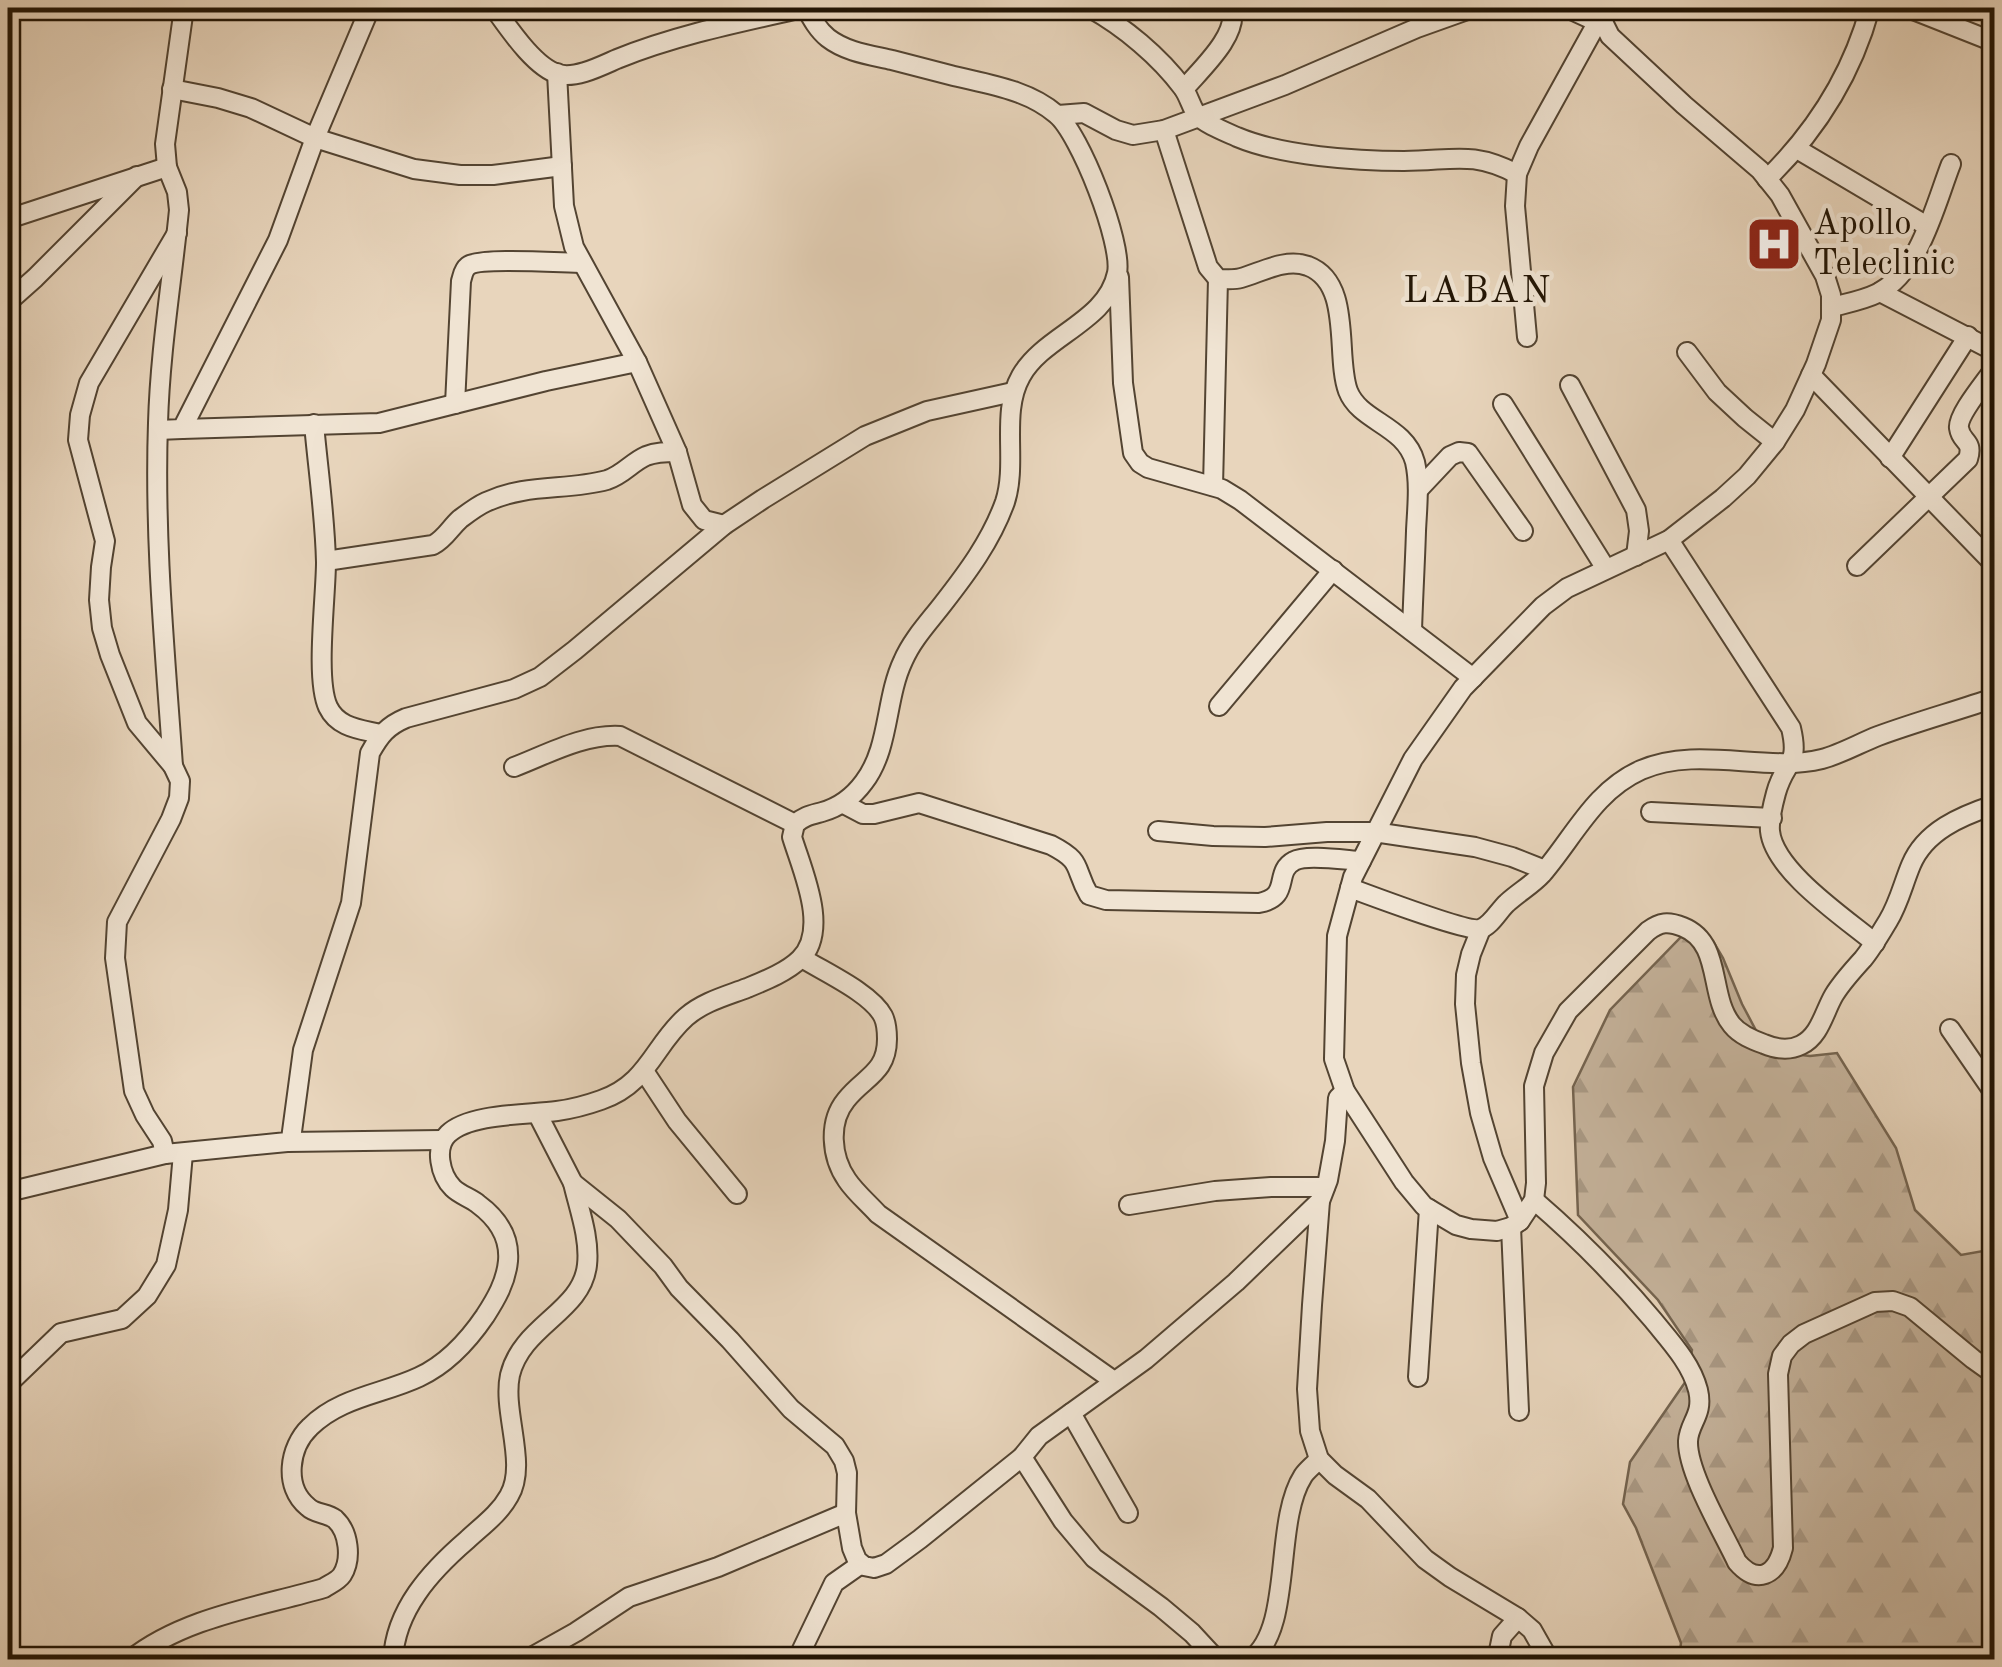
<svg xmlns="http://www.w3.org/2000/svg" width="2002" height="1667" font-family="'Old Standard TT',serif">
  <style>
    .forest { fill: url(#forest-firs); stroke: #746450; stroke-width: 2.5 }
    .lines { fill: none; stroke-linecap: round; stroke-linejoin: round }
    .minor-casing { stroke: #534432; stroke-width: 22 }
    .minor { stroke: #f0e4d3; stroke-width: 18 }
    .labels { text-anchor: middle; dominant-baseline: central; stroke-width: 9; stroke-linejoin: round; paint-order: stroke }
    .poi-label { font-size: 35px; fill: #211404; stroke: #f0e4d3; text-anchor: start }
    .neighbourhood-label { font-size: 38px; letter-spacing: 2.5px; fill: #211404; stroke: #f0e4d3 }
  </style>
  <defs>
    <pattern id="forest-firs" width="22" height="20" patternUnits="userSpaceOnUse" patternTransform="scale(2.5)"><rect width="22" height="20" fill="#c6b49d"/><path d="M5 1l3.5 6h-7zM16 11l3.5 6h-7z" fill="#aa9a86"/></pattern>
  </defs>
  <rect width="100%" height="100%" fill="#e8d5bc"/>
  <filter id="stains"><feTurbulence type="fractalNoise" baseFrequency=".002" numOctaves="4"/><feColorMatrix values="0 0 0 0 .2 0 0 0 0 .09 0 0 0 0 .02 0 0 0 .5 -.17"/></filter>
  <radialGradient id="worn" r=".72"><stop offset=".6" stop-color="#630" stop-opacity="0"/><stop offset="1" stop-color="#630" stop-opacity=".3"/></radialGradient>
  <!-- forest -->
  <path class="forest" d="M1696 935 1713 941 1723 958 1742 1004 1760 1038 1784 1053 1810 1056 1837 1053 1896 1148 1915 1210 1961 1255 1983 1251 1994 1261V1659H1679L1681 1643 1636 1528 1623 1504 1630 1462 1686 1381 1692 1350 1658 1300 1578 1215 1573 1087 1610 1010 1681 937Z"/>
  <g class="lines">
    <!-- minor casing -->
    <g class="minor-casing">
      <g id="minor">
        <path d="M494 8C508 27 534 67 558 74 576 79 601 66 617 59 676 35 741 22 803 8"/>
        <path d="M1090 8C1124 27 1159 56 1183 88 1189 96 1191 107 1197 115 1205 124 1226 132 1237 137 1282 156 1356 161 1404 161 1452 161 1471 150 1517 174"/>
        <path d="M1567 8 1604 25"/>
        <path d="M1603 8 1602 20 1610 36 1684 105 1760 170 1780 195 1825 276 1831 295V320L1816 364 1795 410 1775 442 1747 476 1723 498 1669 540 1567 588 1543 606 1463 688 1413 759 1353 877 1337 936 1334 1059 1345 1091 1404 1182 1424 1206 1456 1225 1471 1229 1497 1231 1511 1227 1520 1221 1534 1200 1536 1183 1534 1086 1544 1053 1568 1011 1648 931C1660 922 1668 921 1683 927 1723 943 1708 996 1732 1025 1740 1035 1753 1040 1764 1044 1776 1049 1789 1051 1801 1045 1820 1036 1824 1012 1834 995 1842 982 1852 971 1863 959 1872 948 1880 934 1888 921 1899 903 1903 884 1911 865 1925 831 1961 816 1994 805"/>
        <path d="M1908 8 1994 42"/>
        <path d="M557 73 564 206 574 247 637 362 677 452 692 505 704 520 724 525"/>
        <path d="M172 89 218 98 251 108 315 138 414 169 460 175H493L562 166"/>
        <path d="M1184 89C1201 69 1240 34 1231 8"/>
        <path d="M1058 115 1084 113 1116 130 1133 135 1164 130 1285 85 1417 28 1473 8"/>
        <path d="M1164 130 1208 267 1218 279C1226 279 1234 280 1241 278 1262 272 1285 258 1308 266 1353 283 1335 356 1348 391 1360 422 1405 425 1415 462 1420 484 1417 509 1416 531 1415 564 1413 597 1412 631"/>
        <path d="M1797 149 1927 226"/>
        <path d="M1767 179C1816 131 1852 74 1870 8"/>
        <path d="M8 219 167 167"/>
        <path d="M1119 277 1123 383 1133 453 1140 463 1148 468 1222 489 1240 500 1473 678"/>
        <path d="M1880 292 1994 351"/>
        <path d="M8 302 35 278 137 176"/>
        <path d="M1832 307C1848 303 1864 300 1878 293 1920 271 1935 205 1951 164"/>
        <path d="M1527 337 1515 206 1517 174 1529 146 1597 23"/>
        <path d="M1687 352 1717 392 1745 418 1775 442"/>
        <path d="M1811 375 1994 564"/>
        <path d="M1570 385 1636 510 1639 531 1636 556"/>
        <path d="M455 404 461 281C463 275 463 270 468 266 479 257 563 263 582 263"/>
        <path d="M1503 404 1606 569"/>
        <path d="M314 424C318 469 325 516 326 562 326 597 315 679 328 707 338 728 360 729 380 734"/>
        <path d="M182 429 379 423 546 381 637 362"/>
        <path d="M158 430 182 429 278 240 315 138 370 8"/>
        <path d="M1890 458 1968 336"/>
        <path d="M1213 486 1218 279"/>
        <path d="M1418 490 1450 456 1459 452 1468 453 1523 531"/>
        <path d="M1669 540 1791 728C1800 766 1785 760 1776 793 1773 804 1769 820 1770 831 1774 871 1845 918 1875 943"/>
        <path d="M326 561 433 545C445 539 450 528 460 519 468 513 477 506 486 502 527 483 566 491 607 480 623 475 632 462 646 456 656 452 666 452 677 452"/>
        <path d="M1857 566 1968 459C1974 440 1961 443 1959 428 1957 415 1986 381 1994 369"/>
        <path d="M1219 706 1333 570"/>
        <path d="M173 766C165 652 154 538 158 423 160 351 172 281 179 210L177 192 167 167 165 144 184 8"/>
        <path d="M514 767C548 754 583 734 620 736L795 824"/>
        <path d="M844 804 863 814H874L919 803 1051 845C1084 862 1073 867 1089 895L1106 900 1259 903C1292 897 1273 872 1294 861 1306 854 1345 860 1361 861"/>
        <path d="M1651 812 1772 818"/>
        <path d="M1158 831 1213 836 1265 837 1327 832H1374L1475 847 1512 857 1545 870"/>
        <path d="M1350 888C1369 895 1467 932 1480 929 1491 926 1499 910 1507 903 1519 892 1532 885 1542 874 1574 837 1594 791 1641 770 1698 745 1765 773 1822 759 1841 754 1860 743 1878 736 1916 722 1956 711 1994 698"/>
        <path d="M1481 929 1471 954 1466 975 1465 1004 1471 1063 1480 1113 1493 1158 1520 1221"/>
        <path d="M802 958C824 972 871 993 883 1016 886 1022 887 1032 887 1039 887 1073 864 1077 846 1100 828 1122 831 1157 847 1180 855 1192 868 1203 878 1214L1114 1381"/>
        <path d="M1950 1029 1994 1093"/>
        <path d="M644 1071 677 1121 737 1194"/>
        <path d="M1345 1091 1338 1098 1335 1141 1328 1180 1320 1201 1312 1305 1307 1389 1310 1431 1319 1459 1335 1475 1368 1499 1425 1559 1450 1577 1518 1618 1532 1630 1549 1660"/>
        <path d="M537 1113 573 1183 618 1219 663 1266 679 1288 730 1340 791 1409 835 1446 844 1461 847 1473 846 1513 852 1548 857 1560 864 1566 874 1568 886 1564 920 1539 1022 1457 1039 1436 1146 1359 1236 1282 1320 1201"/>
        <path d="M287 1142 441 1140"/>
        <path d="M165 1154 162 1141 145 1115 134 1091 115 958 117 922 171 819 179 798 180 781 173 766 137 723 110 655 102 628 99 600 101 567 105 541 78 440 80 415 89 383 177 233"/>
        <path d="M8 1192 165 1154 287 1142 291 1139 303 1050 351 903 370 753C380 735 387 726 406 718L514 689 540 677 575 650 724 525 763 499 865 436 927 411 1013 392"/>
        <path d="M1534 1200C1577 1237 1616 1276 1653 1320 1670 1341 1691 1363 1698 1390 1704 1415 1689 1422 1688 1441 1687 1472 1723 1532 1737 1562 1757 1585 1776 1576 1783 1548L1778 1374 1782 1356 1791 1344 1804 1334 1875 1302 1893 1301 1910 1307 1973 1359 1994 1374"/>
        <path d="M1129 1205 1215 1191 1271 1187H1325"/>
        <path d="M1511 1227 1519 1411"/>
        <path d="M1418 1377 1429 1209"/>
        <path d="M8 1384 61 1333 122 1319 147 1296 166 1265 178 1210 183 1153"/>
        <path d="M1071 1413 1128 1513"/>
        <path d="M1022 1457 1063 1521 1094 1558 1161 1607 1192 1633 1217 1660"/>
        <path d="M130 1660C184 1617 259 1607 324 1588 330 1584 338 1581 342 1575 352 1559 349 1532 335 1519 327 1513 315 1514 308 1507 283 1487 289 1447 310 1427 340 1397 383 1394 419 1377 447 1364 468 1341 485 1316 496 1299 506 1282 508 1261 510 1237 497 1218 478 1204 471 1198 460 1195 453 1188 440 1175 434 1147 448 1134 470 1113 528 1115 557 1111 572 1109 587 1105 601 1100 648 1084 654 1045 686 1017 703 1002 726 996 747 988 764 981 787 972 800 959 830 930 802 870 792 837L795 824C804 816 811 815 822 812 840 807 853 797 864 782 890 748 885 699 903 661 912 640 928 623 942 605 967 573 991 541 1005 502 1018 462 1000 413 1021 376 1044 335 1107 322 1117 273 1123 244 1080 133 1056 114 1027 89 986 84 950 75 931 70 911 65 892 60 870 55 846 52 828 38 818 30 812 19 806 8"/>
        <path d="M393 1660C395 1610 431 1571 467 1540 482 1526 499 1514 509 1496 528 1464 502 1412 510 1375 522 1325 582 1312 587 1265 590 1238 579 1209 573 1183"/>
        <path d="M526 1660 576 1632 629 1597 718 1567 846 1513"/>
        <path d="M797 1660 834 1583 861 1564"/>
        <path d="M1250 1660C1294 1629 1273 1523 1303 1476 1307 1470 1314 1465 1319 1459"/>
        <path d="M1497 1660 1502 1636 1518 1618"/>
      </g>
    </g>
    <!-- minor -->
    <use href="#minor" class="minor"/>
  </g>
  <!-- icons -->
  <defs>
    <g id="hospital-square" transform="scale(2.875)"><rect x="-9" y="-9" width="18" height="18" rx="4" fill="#8f2418" stroke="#f0e4d3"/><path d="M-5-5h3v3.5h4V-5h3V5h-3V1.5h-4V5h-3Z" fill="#fff"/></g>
  </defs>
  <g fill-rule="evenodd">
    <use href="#hospital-square" x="1774" y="244"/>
  </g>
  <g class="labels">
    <!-- poi labels -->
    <g class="poi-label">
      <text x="1813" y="224">Apollo<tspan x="1813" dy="40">Teleclinic</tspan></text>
    </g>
    <!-- neighbourhood labels -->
    <g class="neighbourhood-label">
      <text x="1478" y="292">LABAN</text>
    </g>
  </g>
  <!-- margin -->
  <rect width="2002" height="1667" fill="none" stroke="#e8d5bc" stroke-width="40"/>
  <rect x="10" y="10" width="1982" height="1647" fill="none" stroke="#211404" stroke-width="5"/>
  <rect x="20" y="20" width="1962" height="1627" fill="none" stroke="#211404" stroke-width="2.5"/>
  <rect width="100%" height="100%" filter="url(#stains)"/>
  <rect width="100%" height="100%" fill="url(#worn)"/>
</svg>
